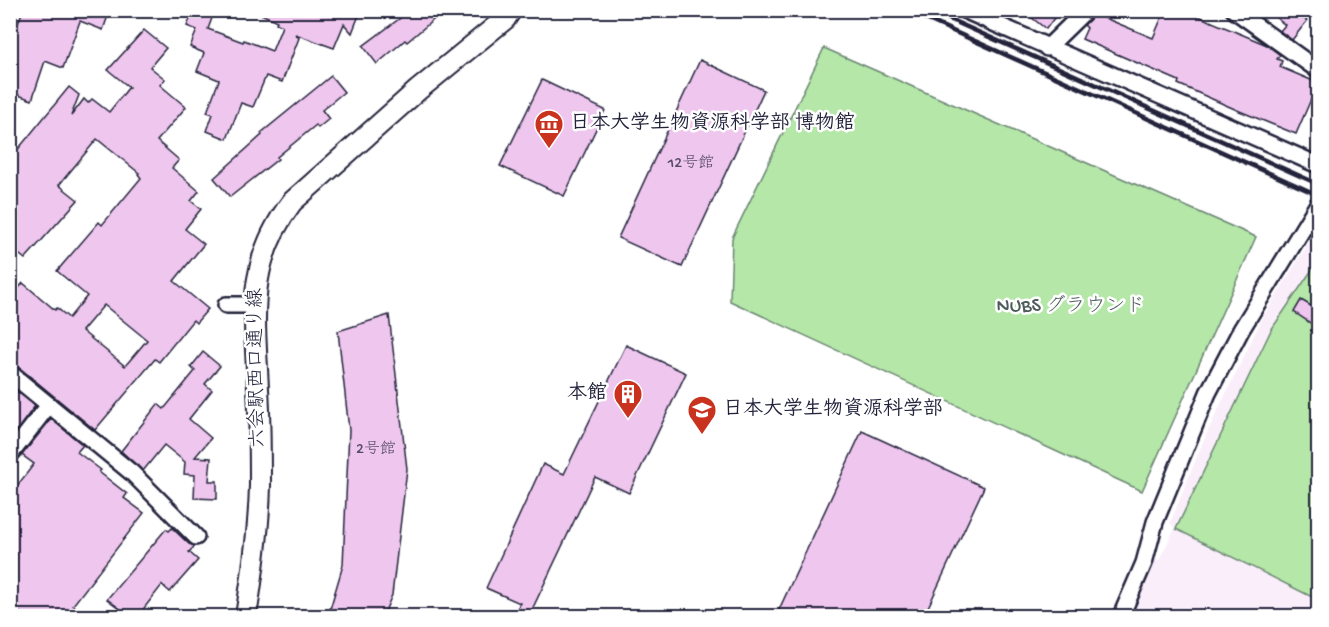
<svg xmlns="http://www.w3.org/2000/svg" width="1329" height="627" font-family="'Gochi Hand','Klee One',sans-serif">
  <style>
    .built { fill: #faeefa }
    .green { fill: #b4e7a8; stroke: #6b8472; stroke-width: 1.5 }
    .building { fill: #efc6ee; stroke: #22223b; stroke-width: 1.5; fill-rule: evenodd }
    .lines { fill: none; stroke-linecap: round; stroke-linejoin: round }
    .minor-casing { stroke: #22223b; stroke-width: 20 }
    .tertiary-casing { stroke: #22223b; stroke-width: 24 }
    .minor { stroke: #fff; stroke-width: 15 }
    .tertiary { stroke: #fff; stroke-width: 20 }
    .rail { stroke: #22223b; stroke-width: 4.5 }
    .labels { text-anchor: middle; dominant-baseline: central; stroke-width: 5; stroke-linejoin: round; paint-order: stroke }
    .number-label { font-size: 16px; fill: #554b68 }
    .poi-label { font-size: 20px; font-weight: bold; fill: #22223b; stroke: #fff; text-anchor: start }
    .park-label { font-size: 20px; fill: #4e5d5c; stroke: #fff }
    .street-label { font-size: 20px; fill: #22223b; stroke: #fff }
  </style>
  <rect width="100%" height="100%" fill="#fff"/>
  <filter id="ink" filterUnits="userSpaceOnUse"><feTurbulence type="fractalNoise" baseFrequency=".0167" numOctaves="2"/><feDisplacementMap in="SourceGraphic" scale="12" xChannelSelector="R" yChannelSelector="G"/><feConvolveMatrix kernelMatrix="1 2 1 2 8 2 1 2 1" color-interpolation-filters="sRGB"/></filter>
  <g filter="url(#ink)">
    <!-- built -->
    <path class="built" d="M1318 227V616H1126L1154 559 1159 560 1175 528 1170 523 1205 437 1261 321Z"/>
    <!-- green -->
    <g class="green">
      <path d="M824 48 1256 237 1142 491 730 301 732 238Z"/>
      <path d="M1318 261V600L1176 529 1271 330Z"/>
    </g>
    <!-- building -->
    <g class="building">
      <path d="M23 10H110L103 30 80 21 63 68 45 61 32 100 10 92V45Z"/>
      <path d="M194 10H215L208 29 243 42 244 40 272 51 282 26 276 23 277 21 252 10H318L329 15 330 12 336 14 333 10H361L352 33 344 24 334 48 295 34 299 38 282 82 266 76 253 107 241 103 227 139 207 131 213 114 207 112 219 80 197 71 204 53 190 47 197 30 187 26Z"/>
      <path d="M411 10H445L407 42 405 40 377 64 363 46Z"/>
      <path d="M1022 10H1060L1046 29Z"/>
      <path d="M1165 10H1204L1200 17 1267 45 1280 55 1277 59 1282 61 1280 67 1318 83 1296 134 1237 110 1178 84 1179 81 1082 39 1087 28 1084 25 1095 14 1153 38Z"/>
      <path d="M1267 10H1294L1307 21 1292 40 1280 31 1285 25Z"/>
      <path d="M144 30 166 48 150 67 165 79 160 85 186 107 157 141 179 160 172 168 199 191 191 201 201 209 185 229 204 244 174 281 208 309 196 323 193 320 159 362 155 359 95 430 16 365 10 363V298L23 283 55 310 57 308 69 318 87 296 57 271 99 222 102 225 141 178 138 174 139 173 97 139 59 185 78 200 25 259 10 247V159L69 87 79 95 71 116 84 99 88 103 92 99 109 112 129 87 108 70ZM104 305 147 340 125 366 82 331Z"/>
      <path d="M700 60 764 90 682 267 618 238Z"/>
      <path d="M331 76 344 92 322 110 329 119 318 128 316 125 277 157 278 159 230 197 214 178 262 135 261 133Z"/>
      <path d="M542 80 605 110 564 196 500 166Z"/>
      <path d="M1301 300 1318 310V328L1294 312Z"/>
      <path d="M389 315 407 469 392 595 383 616H328L343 565 349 430 338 331Z"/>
      <path d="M626 345 686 373 629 493 595 477 529 616H513L520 603 486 588 543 464 564 474Z"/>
      <path d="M203 352 220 366 205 384 212 390 189 419 211 438 195 457 211 458 209 481H217V499L194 498 195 475 184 474 185 462 164 445 143 471 121 451 158 404 164 409 195 371 191 367Z"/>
      <path d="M10 386 35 406 10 439Z"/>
      <path d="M51 419 83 445 77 452 101 470 99 472 127 494 124 498 144 513 73 605 87 616H25L10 606V495L34 464 22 455Z"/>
      <path d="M862 431 984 487 924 616H776Z"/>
      <path d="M172 528 189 544 195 546 189 552 198 560 170 592 162 585 138 616H130L107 599 166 529 169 531Z"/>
    </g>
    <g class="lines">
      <!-- minor casing -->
      <g class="minor-casing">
        <g id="minor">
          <path d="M964 10 1318 165"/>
          <path d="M1234 10 1318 70"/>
          <path d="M1047 48 1086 10"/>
          <path d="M226 305H254"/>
          <path d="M10 373 132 473 196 537"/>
          <path d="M10 455 49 405"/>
          <path d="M1121 616 1144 563 1155 522 1208 393 1241 330 1318 204"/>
        </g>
      </g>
      <!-- tertiary casing -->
      <g class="tertiary-casing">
        <path id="tertiary" d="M246 616C253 573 259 529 260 485 260 453 260 421 258 389 255 317 245 264 292 202L418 90 505 19 511 10"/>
      </g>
      <!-- minor -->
      <use href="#minor" class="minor"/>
      <!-- tertiary -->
      <use href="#tertiary" class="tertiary"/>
      <!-- rail -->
      <g class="rail">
        <path d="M906 10 1318 195"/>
        <path d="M929 10 1318 184"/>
      </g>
    </g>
  </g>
  <!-- icons -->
  <defs>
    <g id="museum-pin" transform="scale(1.5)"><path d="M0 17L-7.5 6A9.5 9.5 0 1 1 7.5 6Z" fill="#c8321e" stroke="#fff"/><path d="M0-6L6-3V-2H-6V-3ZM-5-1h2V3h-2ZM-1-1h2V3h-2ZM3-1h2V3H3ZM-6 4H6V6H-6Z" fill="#fff"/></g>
    <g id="building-pin" transform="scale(1.5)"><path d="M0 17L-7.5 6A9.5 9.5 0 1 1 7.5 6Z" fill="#c8321e" stroke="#fff"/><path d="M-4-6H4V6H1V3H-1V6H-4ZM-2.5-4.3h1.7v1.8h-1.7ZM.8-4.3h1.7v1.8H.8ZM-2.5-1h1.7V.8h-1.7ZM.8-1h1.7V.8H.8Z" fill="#fff"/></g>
    <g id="university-pin" transform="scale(1.5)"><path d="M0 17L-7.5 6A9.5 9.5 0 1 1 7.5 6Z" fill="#c8321e" stroke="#fff"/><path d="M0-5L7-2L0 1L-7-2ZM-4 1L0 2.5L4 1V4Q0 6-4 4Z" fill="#fff"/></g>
  </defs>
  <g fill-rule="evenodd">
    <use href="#museum-pin" x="549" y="124"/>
    <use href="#building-pin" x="628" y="394"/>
    <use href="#university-pin" x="702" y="410"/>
  </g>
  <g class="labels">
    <!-- number labels -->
    <g class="number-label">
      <text x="691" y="164">12号館</text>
      <text x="376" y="450">2号館</text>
    </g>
    <!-- poi labels -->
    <g class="poi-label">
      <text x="570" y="124">日本大学生物資源科学部 博物館</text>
      <text x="607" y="394" text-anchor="end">本館</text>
      <text x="723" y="410">日本大学生物資源科学部</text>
    </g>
    <!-- park labels -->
    <g class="park-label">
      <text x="1071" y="307">NUBS グラウンド</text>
    </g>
    <!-- street labels -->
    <g class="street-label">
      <text transform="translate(258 368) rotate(-91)">六会駅西口通り線</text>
    </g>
  </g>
  <!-- margin -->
  <rect width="1329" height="627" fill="none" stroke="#fff" stroke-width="36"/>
  <rect x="18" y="18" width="1293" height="591" fill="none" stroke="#22223b" stroke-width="2" filter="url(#ink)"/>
</svg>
